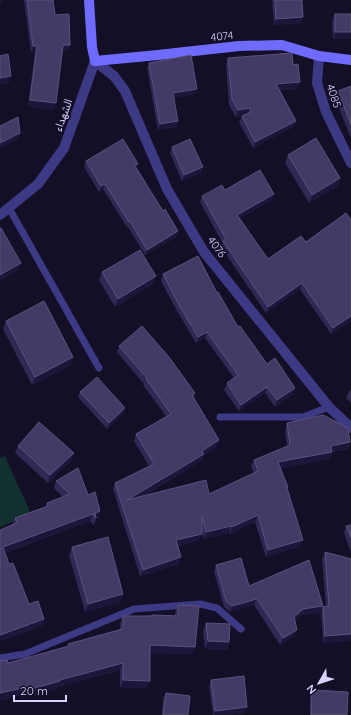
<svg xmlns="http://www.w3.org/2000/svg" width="351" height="715" font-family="Quicksand,'Noto Sans Arabic',sans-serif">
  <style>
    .green { fill: #12302f }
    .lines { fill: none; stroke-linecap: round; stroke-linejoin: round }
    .lane { stroke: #3d3a85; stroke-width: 7 }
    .street { stroke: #3d3a85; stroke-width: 10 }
    .secondary { stroke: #6f6bff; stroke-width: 10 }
    .wall { fill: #312854 }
    .shaded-wall { fill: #1d163a }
    .building { fill: #433a66; stroke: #5a527e }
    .labels { text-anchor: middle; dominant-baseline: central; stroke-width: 4; stroke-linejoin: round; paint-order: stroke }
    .street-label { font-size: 11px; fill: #d9d4ff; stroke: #130f26 }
  </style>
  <rect width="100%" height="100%" fill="#130f26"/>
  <!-- green -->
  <path class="green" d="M5 456 31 514 0 527V458Z"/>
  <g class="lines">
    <!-- lane -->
    <g class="lane">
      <path d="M9 208 99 368"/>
      <path d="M220 417H303L329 407"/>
      <path d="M0 658 25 654 134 609 200 604 217 608 241 629"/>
    </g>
    <!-- street -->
    <g class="street">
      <path d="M319 56 317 83 326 112 351 163"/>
      <path d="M0 215 38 184 64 148 95 61 114 76 125 91 167 189 204 252 329 407 351 428"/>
    </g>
    <!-- secondary -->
    <path class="secondary" d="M89 0 92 47 95 61 158 55 239 46 282 45 319 56 351 60"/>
  </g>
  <!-- wall -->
  <g class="wall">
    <path d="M24 0H53L55 15 70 45 68 51H63L54 110 28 106 35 52H31Z"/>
    <path d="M272 0H302L301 23 274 25Z"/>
    <path d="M335 14H351V39H333L332 21Z"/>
    <path d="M228 58 293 65 300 82 297 89 280 90 296 121 293 127 253 148 239 122 242 116 236 117 229 105 226 65Z"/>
    <path d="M149 63 195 94 174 98 176 127 158 130 147 68Z"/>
    <path d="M351 86V136H350L335 98 338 91Z"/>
    <path d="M172 147 201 173 182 181 170 153Z"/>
    <path d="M288 155 340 178 338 186 309 203 285 163Z"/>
    <path d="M86 161 137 168 176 237 145 255 128 227H127L103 189 99 192 84 167Z"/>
    <path d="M225 190 272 200 240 218 268 259 306 242 351 220V321L331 334 300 289 266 313 221 247 222 242 200 202 202 196Z"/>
    <path d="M102 272 156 276 153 284 115 307 99 280Z"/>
    <path d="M163 274 217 293 238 327 267 364 293 394 275 407 265 393 239 411 224 390 227 383 234 378 205 338 196 343 176 309 161 281Z"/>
    <path d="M6 321 73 357 71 365 32 385 3 329Z"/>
    <path d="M119 346 195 393 193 398 219 440 216 447 203 456 201 461 142 497 209 494 254 473 251 466 254 460 287 447 285 430 287 423 350 442 348 449 332 452 330 459 281 468 287 490 300 546 266 557 255 522 230 534 229 533 204 539 202 530 199 540 178 546 179 564 140 576 113 489 115 483 149 466 134 441 136 434 166 416 143 385 144 384 117 352Z"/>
    <path d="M351 390V403L346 398 349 391Z"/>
    <path d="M80 392 123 414 107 429 78 397Z"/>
    <path d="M18 446 74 453 71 461 48 483 15 453Z"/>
    <path d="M56 481 88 495 100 511 98 519H96L94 525 90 521 5 553 9 564 29 604 44 619 42 626 0 641V530L12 525 15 518 45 508 47 503 63 497 54 488Z"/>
    <path d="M351 525V553L344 533 346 526Z"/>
    <path d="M72 547 123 594 120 602 85 612 69 555Z"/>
    <path d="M325 552 351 559V641L323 643 321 613 323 607 326 606 322 559Z"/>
    <path d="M216 565 249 586 323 606 320 613 301 615 295 621 294 636 280 645 254 605 230 612 224 607 214 572Z"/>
    <path d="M178 605 193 654 150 653V681L147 688H120V670L58 687V688L22 698 21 695 0 700V661L8 663 68 646V644L120 629V623L123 616H175V613Z"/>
    <path d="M206 623 229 642 227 650 205 649 203 631Z"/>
    <path d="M211 680 247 707 245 713 226 715H213L209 686Z"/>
    <path d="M312 690 347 715H310V696Z"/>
    <path d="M166 693 188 715H162L163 699Z"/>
  </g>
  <!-- shaded-wall -->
  <g class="shaded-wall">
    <path d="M0 0H3L2 4H0Z"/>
    <path d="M303 17 301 23 274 25 276 19Z"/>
    <path d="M335 32H351V39H333Z"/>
    <path d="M63 45H70L68 51H61Z"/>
    <path d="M33 46H37L35 52H31Z"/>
    <path d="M11 76 9 83 0 84V78Z"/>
    <path d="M300 82 297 89 274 90 276 84Z"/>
    <path d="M197 89 195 94 171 99 173 93Z"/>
    <path d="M30 100 56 103 54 110 28 106Z"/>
    <path d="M250 108 247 115 236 117 238 110Z"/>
    <path d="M178 121 176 127 158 130 160 124Z"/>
    <path d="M296 121 293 127 253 148 255 142Z"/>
    <path d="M20 133 18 139 0 148V143Z"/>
    <path d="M203 167 201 173 182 181 184 175Z"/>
    <path d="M340 178 338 186 309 203 312 195Z"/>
    <path d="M105 184 103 189 99 192 101 186Z"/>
    <path d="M274 194 272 200 235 221 237 215Z"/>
    <path d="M178 231 176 237 145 255 147 250Z"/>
    <path d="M21 263 18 270 0 281V275Z"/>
    <path d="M156 276 153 284 115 307 118 299Z"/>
    <path d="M302 283 300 289 266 313 268 307Z"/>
    <path d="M351 316V321L331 334 333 328Z"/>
    <path d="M207 332 205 338 196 343 198 337Z"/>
    <path d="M73 357 71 365 32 385 35 377Z"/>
    <path d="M267 387 265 393 239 411 241 405Z"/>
    <path d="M295 388 293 394 275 407 277 400Z"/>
    <path d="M125 408 123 414 107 429 109 423Z"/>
    <path d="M219 440 216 447 203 456 201 461 125 507 127 500Z"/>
    <path d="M350 442 348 449 328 452 331 446Z"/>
    <path d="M332 452 330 459 276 469 278 462Z"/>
    <path d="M74 453 71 461 48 483 50 475Z"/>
    <path d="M100 511 98 519H96V518L95 513Z"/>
    <path d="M93 514 90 521 1 554 3 547Z"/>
    <path d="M258 515 255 522 230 534 232 527Z"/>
    <path d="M231 526 229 533 204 539 206 532Z"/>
    <path d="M202 534 199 540 173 547 176 540Z"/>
    <path d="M303 540 300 546 266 557 268 550Z"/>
    <path d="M181 557 179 564 140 576 143 570Z"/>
    <path d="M123 594 120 602 85 612 88 604Z"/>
    <path d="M257 599 254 605 230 612 232 606Z"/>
    <path d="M323 606 320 613 301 615 291 624 294 617 303 609Z"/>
    <path d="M44 619 42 626 0 641V635Z"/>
    <path d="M297 630 294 636 280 645 283 638Z"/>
    <path d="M351 634V641L323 643 325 636Z"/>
    <path d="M208 641 229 642 227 650 205 649Z"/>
    <path d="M150 645 195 647 193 654 147 653Z"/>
    <path d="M123 663 120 670 58 687V688L22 698 24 691 60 680Z"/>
    <path d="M123 680 150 681 147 688H120Z"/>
    <path d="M23 688 21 695 0 700V693Z"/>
    <path d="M247 707 245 713 226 715H214L215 711Z"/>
  </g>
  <!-- building -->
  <g class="building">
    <path d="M27 0H53L55 15 69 14 70 45H63L56 103 30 100 37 46H33Z"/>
    <path d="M275 0H302L303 17 276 19Z"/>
    <rect x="335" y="14" width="16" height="18"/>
    <path d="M292 53 293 65 298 64 300 82 276 84 296 121 255 142 242 116 251 112 250 108 238 110 232 99 228 58Z"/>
    <path d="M8 54 11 76 0 78V56Z"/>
    <path d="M191 55 197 89 173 93 178 121 160 124 149 63Z"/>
    <path d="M351 86V125L338 91Z"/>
    <path d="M18 117 20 133 0 143V126Z"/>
    <path d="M316 138 340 178 312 195 288 155Z"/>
    <path d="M123 139 138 164 135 166 163 211 165 209 178 231 147 250 130 221 129 222 105 184 101 186 86 161Z"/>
    <path d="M190 139 203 167 184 175 172 147Z"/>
    <path d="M260 170 274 194 237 215 268 259 301 236 306 242 346 213 351 220V316L333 328 302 283 268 307 223 241 226 239 202 196 222 185 225 190Z"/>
    <path d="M0 228H1L21 263 0 275Z"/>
    <path d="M140 250 156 276 118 299 102 272Z"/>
    <path d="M198 256 217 293 218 292 238 327 240 326 267 364 275 358 295 388 277 400 267 387 241 405 227 383 238 375 207 332 198 337 178 303 163 274Z"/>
    <path d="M44 301 73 357 35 377 6 321Z"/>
    <path d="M142 326 169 357 195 393 192 395 219 440 202 451 204 454 127 500 206 480 209 494 258 471 254 460 290 445 287 423 323 415 348 428 350 442 331 446 332 452 278 462 288 487 287 488 303 540 268 550 258 515 232 527 231 526 206 532 202 517V534L176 540 181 557 143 570 115 483 154 464 136 434 171 414 146 379 147 378 119 346Z"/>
    <path d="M97 377 125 408 109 423 80 392Z"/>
    <path d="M39 422 74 453 50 475 18 446Z"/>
    <path d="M78 468 88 495 95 492 100 511 95 513 96 518 93 514 3 547 9 564 13 563 29 604 38 601 44 619 0 635V530L17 523 15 518 48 506 47 503 70 494 56 481Z"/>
    <path d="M351 525V538L346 526Z"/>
    <path d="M108 537 123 594 88 604 72 547Z"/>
    <path d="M325 552 351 559V634L325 636 323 607 329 606Z"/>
    <path d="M241 558 249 586 309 560 323 606 303 609 294 617 297 630 283 638 257 599 232 606 226 601 216 565Z"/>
    <path d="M178 605 199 606 195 647 150 645V681L123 680V663L60 680V681L24 691 23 688 0 693V661L7 660 8 663 69 646 68 644 123 629V616H152V615L178 616Z"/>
    <path d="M206 623 230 624 229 642 208 641Z"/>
    <path d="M244 676 247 707 215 711 211 680Z"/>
    <path d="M312 690 348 692 347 715H311Z"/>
    <path d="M166 693 190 696 188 715H163Z"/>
  </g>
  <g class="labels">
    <!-- street labels -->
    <g class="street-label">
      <text transform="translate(222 36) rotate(-6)">4074</text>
      <text transform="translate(334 96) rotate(71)">4085</text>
      <text transform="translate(63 115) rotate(-70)">الشهداء</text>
      <text transform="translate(217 247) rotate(54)">4076</text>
    </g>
  </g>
  <!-- north arrow -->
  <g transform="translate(319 683) rotate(231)" stroke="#130f26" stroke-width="3" paint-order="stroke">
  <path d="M0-3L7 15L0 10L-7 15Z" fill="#d9d4ff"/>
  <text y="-6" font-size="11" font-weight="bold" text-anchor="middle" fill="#d9d4ff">N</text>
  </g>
  <!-- scale -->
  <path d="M14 695v6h52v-6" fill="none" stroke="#d9d4ff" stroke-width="2"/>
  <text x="20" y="695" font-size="12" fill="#d9d4ff" stroke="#130f26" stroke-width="3" paint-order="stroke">20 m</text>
</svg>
